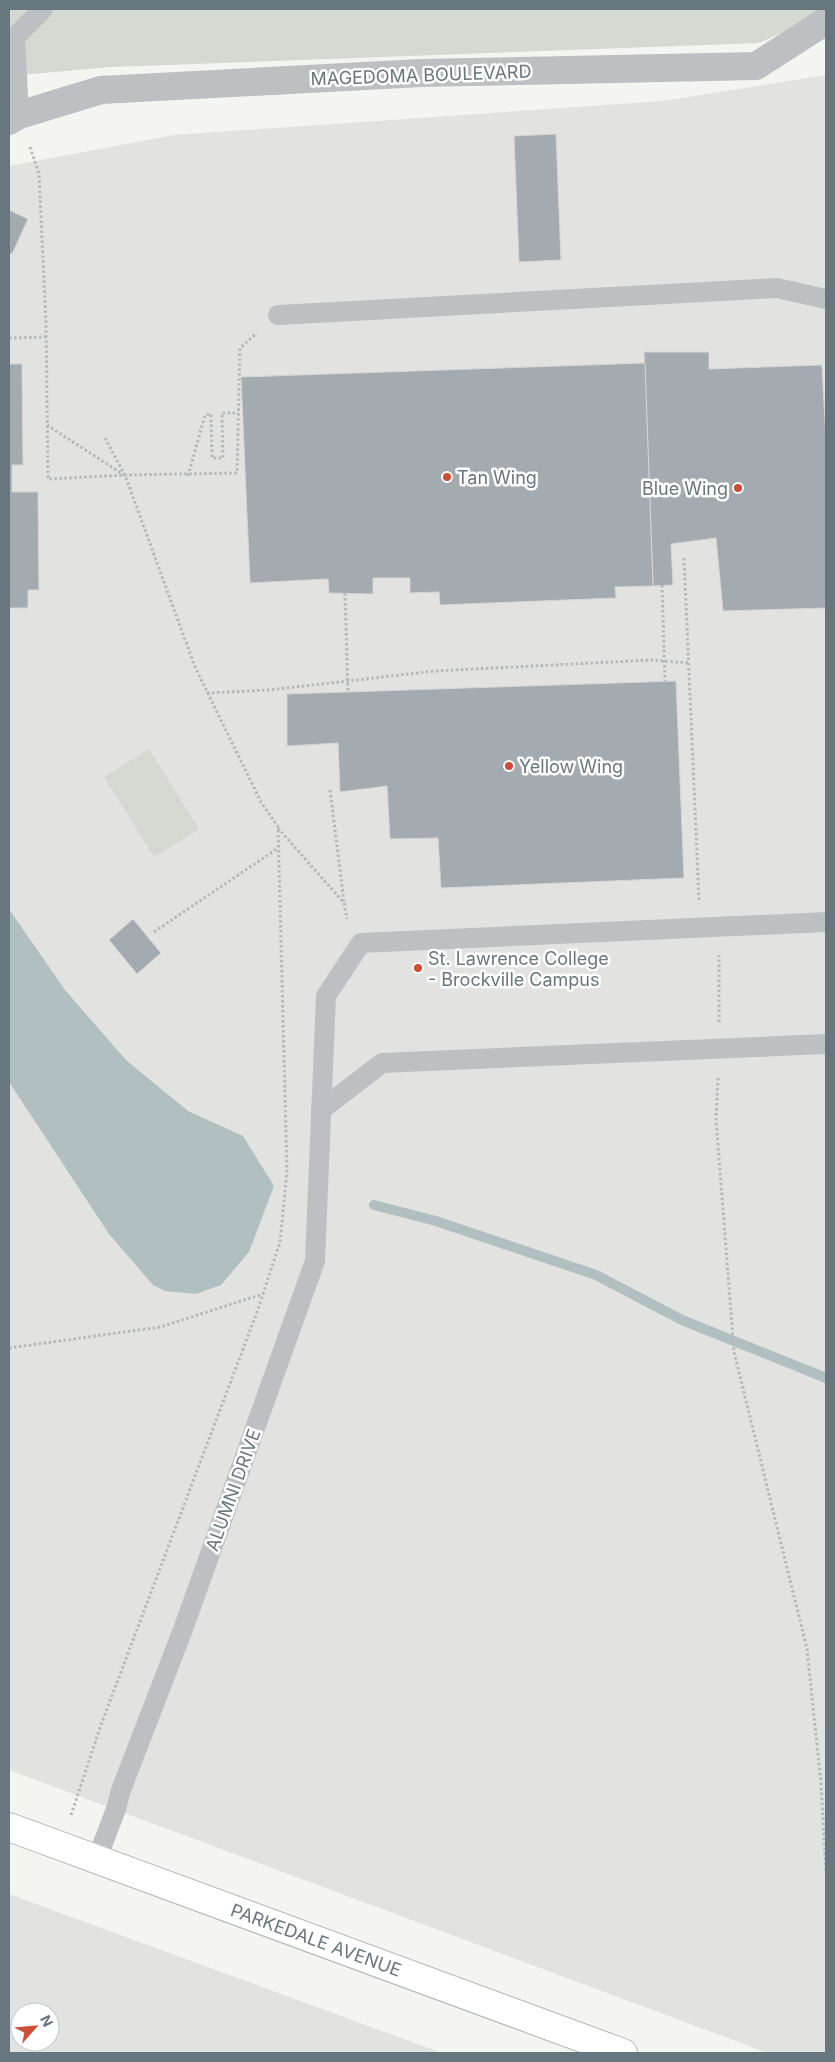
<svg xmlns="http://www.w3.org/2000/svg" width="835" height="2062" font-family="Inter,sans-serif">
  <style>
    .built { fill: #e2e3e1; fill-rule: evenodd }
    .green { fill: #d4d9d1 }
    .water { fill: #b2bfc1 }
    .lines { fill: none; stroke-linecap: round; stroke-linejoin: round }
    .stream { stroke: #b2bfc1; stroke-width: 10 }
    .building { fill: #a4abb0; stroke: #d6d5d4 }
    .secondary-casing { stroke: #afb4b7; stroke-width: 30 }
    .path { stroke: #b6b9bb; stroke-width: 3; stroke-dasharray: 2.5 2.5; stroke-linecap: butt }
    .service { stroke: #bcc0c3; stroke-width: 20 }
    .minor { stroke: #bcc0c3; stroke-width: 28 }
    .secondary { stroke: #fff; stroke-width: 28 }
    .path-bridge { stroke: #b6b9bb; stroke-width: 3; stroke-dasharray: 2.5 2.5; stroke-linecap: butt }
    .poi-dot { fill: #cf4c36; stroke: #fff; stroke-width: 2 }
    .labels { text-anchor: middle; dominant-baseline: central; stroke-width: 5; stroke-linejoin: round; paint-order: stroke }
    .street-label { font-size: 18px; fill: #67767f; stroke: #fff }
    .poi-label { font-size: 18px; fill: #67767f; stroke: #fff; text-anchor: start }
  </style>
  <rect width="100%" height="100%" fill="#f4f4f1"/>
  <!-- built -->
  <g class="built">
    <path d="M826 75V2053H768L9 1770V166L174 135 663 101Z"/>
    <path d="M9 1894 442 2053H9ZM20 2012H50V2042H20Z"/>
  </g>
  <!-- green -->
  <g class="green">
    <path d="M9 9H826L821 15 759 43 111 67 9 76Z"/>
    <path d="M149 749 199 829 154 857 104 777Z"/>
  </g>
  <!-- water -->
  <path class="water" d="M9 909 65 990 126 1060 188 1111 243 1136 274 1186 249 1252 221 1285 196 1294 165 1291 153 1285 109 1234 9 1082Z"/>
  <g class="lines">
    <!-- stream -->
    <path class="stream" d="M374 1205 436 1221 596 1275 682 1320 826 1378"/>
  </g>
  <!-- building -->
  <g class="building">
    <path d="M556 134 561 260 519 262 514 136Z"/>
    <path d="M9 210 28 219 12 254 9 253Z"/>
    <path d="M644 352H709V369L822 365 826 439V608L723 611 716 538 671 544 673 585 653 586Z"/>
    <path d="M645 363 653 586 615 587 616 598 440 605 439 592 410 593V578H373V594L329 593 328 579 250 583 241 377Z"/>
    <path d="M9 364H22L23 465H12V492H38L39 590H28V608H9Z"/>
    <path d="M676 681 684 878 441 888 438 838 390 839 387 786 340 792 338 743 287 746V694Z"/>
    <path d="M133 919 161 953 137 974 109 940Z"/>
  </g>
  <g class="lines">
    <!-- secondary casing -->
    <g class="secondary-casing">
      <path id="secondary" d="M9 1827 623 2053"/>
    </g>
    <!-- path -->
    <g class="path">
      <path d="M30 147 39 174 46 323 48 479 125 475 237 473 240 348 257 333"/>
      <path d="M9 338 46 337"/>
      <path d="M47 425 124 475"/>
      <path d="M188 476 205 415 211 414 212 458H223L222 413H238"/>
      <path d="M684 558 699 900"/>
      <path d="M207 693 269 690 435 671 652 660 688 663"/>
      <path d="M330 790 344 902"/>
      <path d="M278 828 344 903 347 919"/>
      <path d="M154 932 278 848"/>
      <path d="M719 1022V955"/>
      <path d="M718 1078 716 1119 734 1352 807 1649 821 1783 826 1872"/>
      <path d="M9 1348 160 1327 263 1294"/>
      <path d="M71 1815 102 1722 257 1312 280 1242 287 1171 278 827 261 802 195 667 125 475 105 438"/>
    </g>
    <!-- service -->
    <g class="service">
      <path d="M19 115 15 37 43 9"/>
      <path d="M278 315 777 288 826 299"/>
      <path d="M321 1110 382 1063 826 1044"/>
      <path d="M97 1859 116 1809 121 1790 182 1632 315 1261 326 996 361 943 826 922"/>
    </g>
    <!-- minor -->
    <path class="minor" d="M9 121 19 115 101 90 421 73 756 66 826 21"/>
    <!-- secondary -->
    <use href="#secondary" class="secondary"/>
    <!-- path-bridge -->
    <g class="path-bridge">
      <path d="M662 585 665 681"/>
      <path d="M345 593 348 692"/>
    </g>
  </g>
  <!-- markers -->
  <g class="poi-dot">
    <circle cx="447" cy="477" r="5"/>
    <circle cx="738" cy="488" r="5"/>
    <circle cx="509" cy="766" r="5"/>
    <circle cx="418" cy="968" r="5"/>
  </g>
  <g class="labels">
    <!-- street labels -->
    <g class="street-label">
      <text transform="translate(421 75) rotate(-2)">MAGEDOMA BOULEVARD</text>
      <text transform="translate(233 1490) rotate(-70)">ALUMNI DRIVE</text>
      <text transform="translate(316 1940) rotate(20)">PARKEDALE AVENUE</text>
    </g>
    <!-- poi labels -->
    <g class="poi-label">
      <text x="457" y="477">Tan Wing</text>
      <text x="728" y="488" text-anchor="end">Blue Wing</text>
      <text x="519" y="766">Yellow Wing</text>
      <text x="428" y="958">St. Lawrence College<tspan x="428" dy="21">- Brockville Campus</tspan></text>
    </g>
  </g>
  <!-- border -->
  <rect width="835" height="2062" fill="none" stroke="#67767f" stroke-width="20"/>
  <!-- north arrow -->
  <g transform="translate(35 2027) rotate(63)"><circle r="24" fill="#ffffff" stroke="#c2c8cc"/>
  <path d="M0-4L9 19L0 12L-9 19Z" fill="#cf4c36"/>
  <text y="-8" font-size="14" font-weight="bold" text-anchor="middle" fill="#67767f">N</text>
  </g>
</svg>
